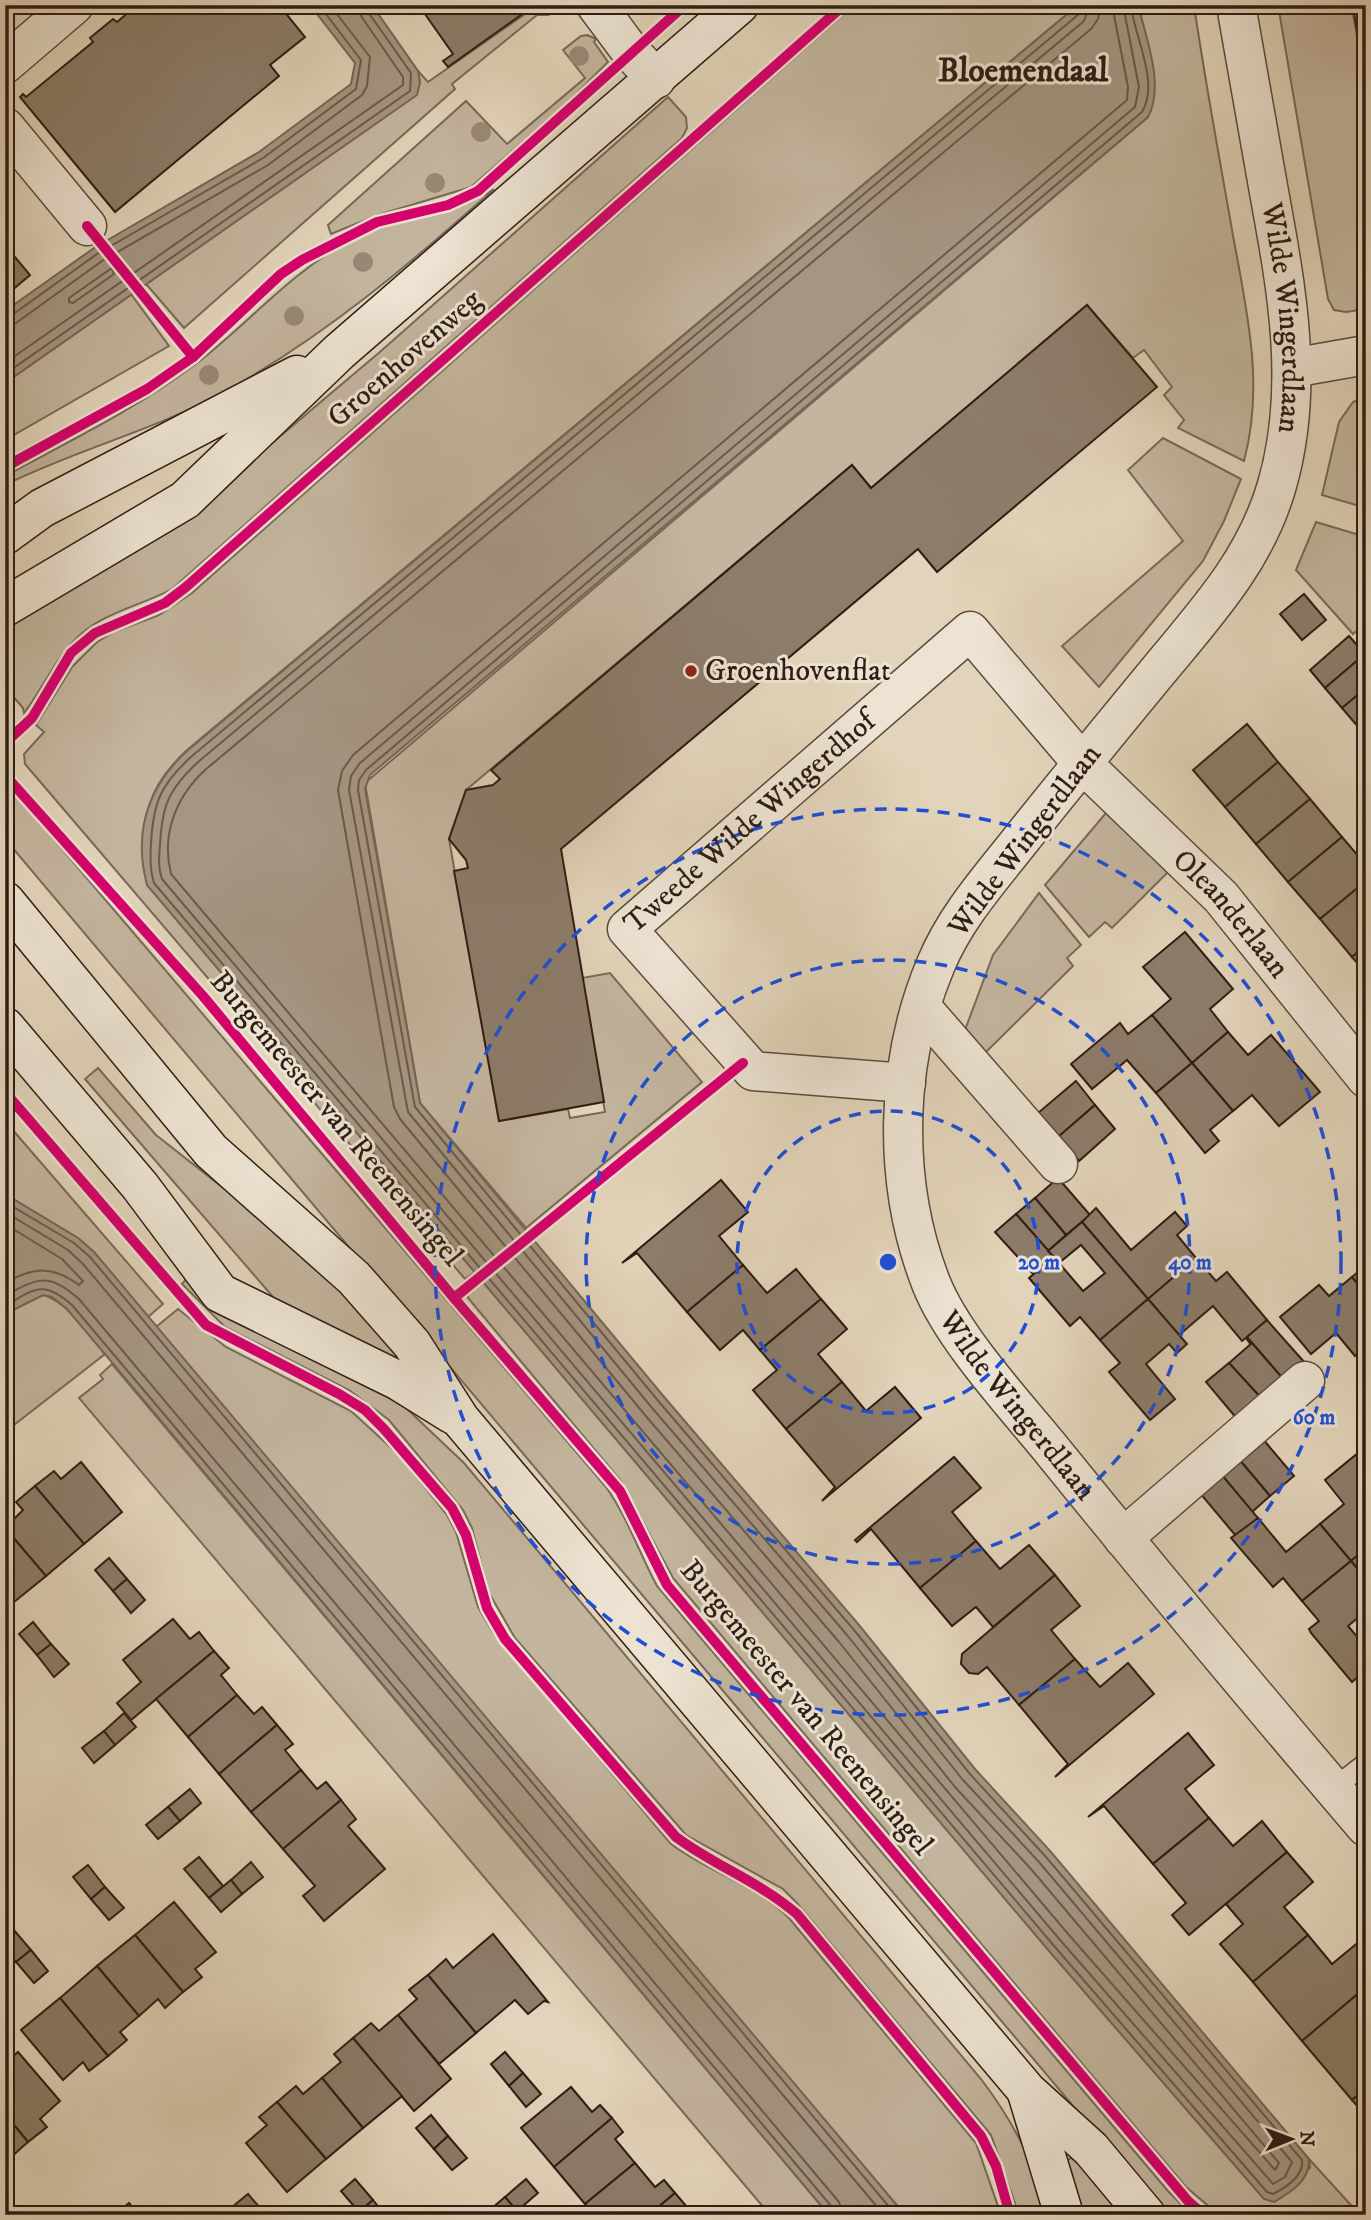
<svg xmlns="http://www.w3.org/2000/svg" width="1371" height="2220" font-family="'IM FELL DW Pica',serif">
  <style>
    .green { fill: #c3b59e; stroke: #786959; stroke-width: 2 }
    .water { fill: #a59682; stroke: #756656; stroke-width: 2 }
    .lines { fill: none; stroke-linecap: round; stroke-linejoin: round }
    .shore { stroke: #6a5a4b; stroke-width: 2 }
    .building { fill: #8c7c6a; stroke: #2e1d14; stroke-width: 2; fill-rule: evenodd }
    .lane-casing { stroke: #5b4b3e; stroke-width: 22 }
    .street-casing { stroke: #5b4b3e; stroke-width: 41 }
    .secondary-casing { stroke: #2e1d14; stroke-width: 41 }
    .lane { stroke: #ece3d2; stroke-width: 19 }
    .street { stroke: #ece3d2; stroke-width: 38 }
    .secondary { stroke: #ece3d2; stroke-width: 38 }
    .cycleway-casing { stroke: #ece3d2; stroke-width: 15 }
    .cycleway { stroke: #d6006c; stroke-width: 10 }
    .tree { fill: #988975 }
    .ring { fill: none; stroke: #1d4ed8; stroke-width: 3.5; stroke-dasharray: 12 9 }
    .poi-dot { fill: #8f2418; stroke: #ece3d2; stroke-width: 2.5 }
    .labels { text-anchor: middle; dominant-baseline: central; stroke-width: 6; stroke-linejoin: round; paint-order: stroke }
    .street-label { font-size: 30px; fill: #2e1d14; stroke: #ece3d2 }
    .poi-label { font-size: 30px; fill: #2e1d14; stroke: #ece3d2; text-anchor: start }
    .quarter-label { font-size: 33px; font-weight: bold; fill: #2e1d14; stroke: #ece3d2 }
    .centre { fill: #1d4ed8; stroke: #ece3d2; stroke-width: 3.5 }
    .ring-label { font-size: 21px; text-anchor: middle; font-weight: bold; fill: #1d4ed8; stroke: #ece3d2; stroke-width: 6; stroke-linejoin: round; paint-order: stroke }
  </style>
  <rect width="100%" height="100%" fill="#e2d4ba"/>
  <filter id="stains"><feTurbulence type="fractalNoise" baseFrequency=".00286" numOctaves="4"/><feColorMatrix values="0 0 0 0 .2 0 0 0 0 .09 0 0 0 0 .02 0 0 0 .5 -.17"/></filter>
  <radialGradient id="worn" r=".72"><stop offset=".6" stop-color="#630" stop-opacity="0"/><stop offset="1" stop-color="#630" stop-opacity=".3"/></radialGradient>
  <!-- green -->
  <g class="green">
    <path d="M538 5H542L548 15H537L452 84 455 89 184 328 146 284 420 83 418 71 428 82Z"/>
    <path d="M854 5H1078L187 750C137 797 146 823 147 885L475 1272 465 1279 25 764 24 754 44 732 36 725 72 667 97 642 114 632 159 615 192 593Z"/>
    <path d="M1138 5H1194C1205 81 1219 155 1232 230 1246 308 1265 383 1244 461L1178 428 1184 420 1164 395 1172 387 1144 350 1133 358 1087 305 871 488 852 465 466 790 449 839 499 1121 568 1109 570 1118 605 1112 582 978 610 973 702 1082 526 1228 420 1103 365 783 1148 117 1146 36Z"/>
    <path d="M1278 5H1365L1366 11 1353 14 1366 87V309L1346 312 1334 310 1328 299Z"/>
    <path d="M587 35 596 39 594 42 608 62 565 105 471 187 378 215 331 234 328 225 466 101 507 144 585 78 563 50 581 36Z"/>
    <path d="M668 97 686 117 687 128 682 138 172 589C147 603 117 609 93 625 60 646 47 683 24 713L23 708 5 687V624L200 504 381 351Z"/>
    <path d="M494 189C410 264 325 336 226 391 156 430 77 449 5 485V476C70 441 138 408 197 363 249 323 286 277 345 243 392 216 446 219 494 189Z"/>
    <path d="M131 294 169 346 5 440V383Z"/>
    <path d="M1366 396V508L1322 495 1339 422 1353 402Z"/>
    <path d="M1163 438 1241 479 1224 521 1203 561 1099 687 1062 646 1183 541 1128 470Z"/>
    <path d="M1316 522 1366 537V623L1353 634 1296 570Z"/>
    <path d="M16 795 606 1487C628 1518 639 1553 657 1586L1168 2191 1192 2215H1165L5 839V804Z"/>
    <path d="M1106 813 1169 871 1112 928 1105 922 1089 937 1045 885Z"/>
    <path d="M1039 893 1081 945 1067 958 1073 966 985 1053 965 1030 993 955Z"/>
    <path d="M98 1068 156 1135 343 1282 406 1352 400 1366 300 1317 273 1297 85 1079Z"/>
    <path d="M5 1121 163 1304 148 1317 94 1252 78 1238 5 1194Z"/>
    <path d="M188 1277 406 1408 464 1463 981 2079C1015 2124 1033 2161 1049 2215H1019L991 2135 796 1902 783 1889 686 1835 515 1638 489 1593 472 1528 463 1510 389 1420 349 1390 225 1327 182 1284Z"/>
    <path d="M483 1282 1050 1952 1264 2199 1310 2168 1309 2159 1360 2215H1219L1186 2187 673 1578 621 1481 468 1298V1295Z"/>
    <path d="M43 1295C69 1302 88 1335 105 1354L5 1432V1314Z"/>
    <path d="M178 1309 226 1347 351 1411 399 1455 447 1515 456 1532 478 1607 493 1632 671 1844C708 1872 756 1885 789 1918L976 2143 1001 2215H905L156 1327Z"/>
    <path d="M112 1364 829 2215H770L79 1398 103 1379 100 1375Z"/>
    <path d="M1078 2152 1131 2215H1079L1063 2164Z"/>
  </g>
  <!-- water -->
  <g class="water">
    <path d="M310 5H372L418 71 420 83 417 95 5 383V311L94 248 259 152 351 84 355 63Z"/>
    <path d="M1078 5H1138C1146 38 1165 86 1148 117L370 775 365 789 420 1103 665 1398 859 1625 975 1769 1051 1852 1309 2159C1310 2181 1291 2192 1274 2202L1264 2199 1050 1952 147 885C133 832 148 787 187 751Z"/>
    <path d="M5 1194 78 1238 94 1252 905 2215H829L67 1309 52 1297 43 1295 5 1314Z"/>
  </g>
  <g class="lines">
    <!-- shore -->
    <g class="shore">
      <path d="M1082 5 1079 14 192 756C161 784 153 802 151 844 150 857 150 870 154 883L1055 1947 1267 2192 1273 2194C1285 2188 1304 2177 1302 2160L1046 1857 970 1774 854 1630 660 1403 415 1107 358 790 359 780 366 770 1142 112C1160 82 1134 37 1131 5"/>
      <path d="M1090 5 1084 21 198 762C168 790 162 806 160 845 159 857 158 868 162 879L1061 1941 1273 2184 1285 2177 1292 2162 1039 1862 963 1780 847 1635 653 1409 408 1112 349 790 351 776 360 763 1135 107 1139 87 1123 5"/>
      <path d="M1101 5 1098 19 1091 29 205 770C176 797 161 834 171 874L1069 1935 1275 2170 1279 2163 1031 1869 955 1787 839 1642 645 1415 400 1119 394 1107 338 790 342 771 353 755 1127 100 1128 87 1112 5"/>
      <path d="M112 268 114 274 73 303 69 302V298Z"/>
      <path d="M5 316 12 315 97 254 263 158 356 89 361 60 319 5"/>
      <path d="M5 325 16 323 102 261 268 165 362 95 367 86 370 57 330 5"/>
      <path d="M5 363 403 85V77L361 16 358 5"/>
      <path d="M5 374 410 91 411 73 368 12 367 5"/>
      <path d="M5 1202 74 1243 90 1257 896 2215"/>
      <path d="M5 1212 68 1250 83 1264 884 2215"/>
      <path d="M5 1224 62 1259 83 1281 79 1285C52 1265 33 1267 5 1283"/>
      <path d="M5 1296C38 1277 49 1273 79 1299L839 2202 843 2215"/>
      <path d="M5 1306C35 1288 44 1280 72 1305L832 2207 834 2215"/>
    </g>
  </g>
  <!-- building -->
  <g class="building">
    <path d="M137 5H279L305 37 270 65 279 76 115 212 20 97 23 94 26 97 93 42 90 38 113 19 117 22Z"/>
    <path d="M405 5H535L448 67 443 61 453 54 420 7 411 14Z"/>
    <path d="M1366 12V82L1354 14Z"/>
    <path d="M5 245 30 275 5 296Z"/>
    <path d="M1087 305 1157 387 937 572 918 549 561 849 604 1102 499 1121 454 871 468 868 466 860 449 839 466 790 493 785 500 779 491 770 852 465 871 488Z"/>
    <path d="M1304 594 1326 620 1302 640 1280 614Z"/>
    <path d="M1349 636 1365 654 1325 688 1310 670Z"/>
    <path d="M1365 654 1366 688 1342 708 1325 688Z"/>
    <path d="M1366 688V723L1359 728 1342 708Z"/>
    <path d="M1247 724 1278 762 1225 807 1193 770Z"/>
    <path d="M1278 762 1310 799 1256 844 1225 807Z"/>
    <path d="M1310 799 1342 837 1288 882 1256 844Z"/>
    <path d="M1342 837 1366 865V881L1320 919 1288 882Z"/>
    <path d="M1366 881V945L1352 957 1320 919Z"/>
    <path d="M1185 932 1233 989 1210 1009 1228 1032 1192 1063 1152 1015 1171 999 1143 967Z"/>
    <path d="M1366 945V973L1352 957Z"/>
    <path d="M1152 1015 1192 1063 1156 1093 1127 1060 1092 1089 1071 1064 1120 1023 1128 1034Z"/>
    <path d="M1228 1032 1248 1055 1271 1035 1320 1092 1279 1126 1252 1095 1233 1111 1192 1063Z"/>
    <path d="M1192 1063 1233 1111 1210 1130 1219 1141 1205 1153 1156 1093Z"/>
    <path d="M1076 1081 1095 1105 1058 1137 1038 1113Z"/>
    <path d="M1095 1105 1115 1129 1079 1161 1058 1137Z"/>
    <path d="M1058 1178 1090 1215 1066 1235 1035 1198Z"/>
    <path d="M721 1180 748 1212 719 1236 743 1265 687 1312 637 1253 622 1263Z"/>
    <path d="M1035 1198 1066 1235 1048 1251 1016 1214Z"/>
    <path d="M1096 1208 1131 1250 1175 1212 1187 1226 1177 1235 1196 1258 1148 1299 1082 1222Z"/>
    <path d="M1016 1214 1054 1257 1034 1275 995 1232Z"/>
    <path d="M1082 1222 1148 1299 1100 1340 1080 1317 1070 1326 1029 1278 1054 1257 1048 1251ZM1081 1245 1105 1273 1083 1291 1059 1263Z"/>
    <path d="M1196 1258 1216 1281 1227 1272 1267 1320 1247 1337 1251 1345 1246 1338 1242 1341 1213 1306 1179 1335 1148 1299Z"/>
    <path d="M743 1265 767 1293 796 1269 821 1299 760 1350 743 1330 720 1350 687 1312Z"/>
    <path d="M1366 1265V1294L1352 1277Z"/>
    <path d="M1352 1277 1366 1294V1347L1355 1356 1336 1333 1311 1354 1280 1317 1319 1285 1329 1296Z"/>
    <path d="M821 1299 847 1329 818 1354 842 1382 786 1429 753 1390 777 1370 760 1350Z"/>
    <path d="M1148 1299 1187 1344 1177 1353 1169 1344 1146 1364 1175 1399 1150 1420 1109 1372 1120 1363 1100 1340Z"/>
    <path d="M1267 1320 1305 1363 1284 1380 1247 1337Z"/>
    <path d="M1252 1343 1284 1380 1262 1399 1229 1363Z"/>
    <path d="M1229 1363 1262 1399 1238 1420 1206 1382Z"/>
    <path d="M842 1382 866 1411 895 1387 921 1418 822 1501 835 1487 786 1429Z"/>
    <path d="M1262 1438 1294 1476 1270 1496 1238 1458Z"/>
    <path d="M1358 1453 1366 1463V1548L1351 1561 1320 1524 1344 1504 1325 1480Z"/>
    <path d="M954 1457 981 1488 952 1512 976 1541 920 1588 871 1529 857 1542 855 1540Z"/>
    <path d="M1238 1458 1270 1496 1252 1512 1221 1474Z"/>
    <path d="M81 1462 122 1512 84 1544 35 1486 54 1471 61 1479Z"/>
    <path d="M1221 1474 1258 1518 1236 1536 1199 1492Z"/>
    <path d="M35 1486 84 1544 46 1576 5 1528 23 1510 16 1502Z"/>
    <path d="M1258 1518 1286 1552 1320 1524 1351 1561 1302 1601 1283 1578 1273 1587 1231 1538Z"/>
    <path d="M5 1528 46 1576 8 1607 5 1604Z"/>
    <path d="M976 1541 1000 1569 1029 1545 1055 1575 993 1627 976 1607 952 1626 920 1588Z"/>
    <path d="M1366 1548V1579L1351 1561Z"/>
    <path d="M109 1558 127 1579 113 1591 95 1570Z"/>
    <path d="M1351 1561 1366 1579V1611L1348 1626 1366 1647V1670L1352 1682 1311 1633 1309 1629 1319 1621 1302 1601Z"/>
    <path d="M1055 1575 1080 1606 1051 1630 1075 1659 1019 1705 987 1667 978 1674 969 1673 961 1664 962 1654Z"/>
    <path d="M127 1579 145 1600 131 1613 113 1591Z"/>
    <path d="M173 1619 190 1639 199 1632 214 1651 131 1720 117 1703 141 1682 123 1660Z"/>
    <path d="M33 1622 51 1644 37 1655 19 1634Z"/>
    <path d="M51 1644 69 1664 54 1677 37 1655Z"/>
    <path d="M214 1651 229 1668 221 1675 237 1695 188 1737 156 1699Z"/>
    <path d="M1075 1659 1100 1687 1128 1663 1154 1694 1055 1777 1068 1764 1019 1705Z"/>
    <path d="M237 1695 254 1714 262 1707 277 1725 219 1774 188 1737Z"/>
    <path d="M124 1713 136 1727 115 1745 104 1731Z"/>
    <path d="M277 1725 293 1744 285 1750 301 1770 251 1812 219 1774Z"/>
    <path d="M104 1731 115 1745 94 1763 82 1748Z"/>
    <path d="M1188 1733 1214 1765 1185 1789 1209 1818 1153 1864 1104 1806 1088 1817Z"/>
    <path d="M301 1770 317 1789 326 1782 341 1800 283 1849 251 1812Z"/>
    <path d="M190 1789 201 1803 180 1821 168 1807Z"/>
    <path d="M341 1800 356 1819 348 1826 385 1869 324 1921 303 1896 315 1886 283 1849Z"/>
    <path d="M168 1807 180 1821 158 1839 146 1825Z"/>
    <path d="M1209 1818 1233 1846 1262 1821 1287 1852 1189 1935 1172 1915 1186 1903 1153 1864Z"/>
    <path d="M1287 1852 1313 1882 1284 1907 1308 1935 1253 1982 1220 1944 1243 1924 1226 1904Z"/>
    <path d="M199 1857 223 1886 209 1898 184 1869Z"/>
    <path d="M251 1862 263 1877 242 1894 231 1880Z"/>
    <path d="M88 1865 105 1887 91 1899 73 1877Z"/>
    <path d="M231 1880 242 1894 221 1912 209 1898Z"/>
    <path d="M105 1887 124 1908 109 1920 91 1899Z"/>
    <path d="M174 1902 216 1952 195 1969 202 1977 183 1992 135 1935Z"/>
    <path d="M13 1929 31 1950 16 1962 5 1948V1935Z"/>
    <path d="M493 1934 548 2002 544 2001 528 2014 515 2000 476 2033 428 1975 446 1959 453 1968Z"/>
    <path d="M135 1935 183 1992 165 2008 158 1999 139 2016 97 1966Z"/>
    <path d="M1308 1935 1332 1964 1361 1940 1366 1945V1987L1302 2041 1253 1982Z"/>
    <path d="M31 1950 48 1971 34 1983 16 1962Z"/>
    <path d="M97 1966 139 2016 120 2032 127 2040 108 2056 60 1998Z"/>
    <path d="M428 1975 476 2033 439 2064 398 2015 417 1999 409 1990Z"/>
    <path d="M1366 1987V2088L1352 2100 1302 2041Z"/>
    <path d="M60 1998 108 2056 89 2071 83 2062 63 2080 21 2030Z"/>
    <path d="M398 2015 451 2079 414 2111 353 2038 371 2023 379 2031Z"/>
    <path d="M353 2038 402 2096 363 2128 322 2078 341 2062 334 2054Z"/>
    <path d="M18 2052 60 2101 40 2119 47 2127 28 2142 5 2114V2063Z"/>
    <path d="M505 2052 523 2073 509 2086 491 2064Z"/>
    <path d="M523 2073 541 2094 526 2107 509 2086Z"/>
    <path d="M322 2078 363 2128 326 2159 277 2102 296 2086 303 2094Z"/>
    <path d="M571 2087 592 2112 600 2105 612 2118 554 2167 521 2128Z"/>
    <path d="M1366 2088V2116L1352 2100Z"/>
    <path d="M277 2102 326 2159 287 2192 246 2143 267 2125 259 2117Z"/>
    <path d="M5 2114 28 2142 10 2158 5 2152Z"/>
    <path d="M431 2115 448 2136 434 2149 416 2128Z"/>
    <path d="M612 2118 623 2132 615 2139 635 2163 585 2204 554 2167Z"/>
    <path d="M448 2136 467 2158 452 2170 434 2149Z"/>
    <path d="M635 2163 655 2187 664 2180 675 2193 649 2215H594L585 2204Z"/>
    <path d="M355 2179 373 2200 359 2212 341 2191Z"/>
    <path d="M526 2179 538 2193 517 2211 505 2197Z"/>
    <path d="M675 2193 687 2207 679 2215H649Z"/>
    <path d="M248 2194 260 2208 252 2215H229L226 2212Z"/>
    <path d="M505 2197 517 2211 512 2215H484Z"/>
    <path d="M373 2200 385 2215H361L359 2212Z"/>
    <path d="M129 2203 139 2215H115Z"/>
  </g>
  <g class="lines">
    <!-- lane casing -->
    <g class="lane-casing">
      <path id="lane" d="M1333 1789 1366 1763"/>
    </g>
    <!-- street casing -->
    <g class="street-casing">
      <g id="street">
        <path d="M596 5 631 52 656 79"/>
        <path id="s1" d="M1236 5C1247 68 1258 130 1269 192 1287 290 1305 388 1277 485 1256 559 1207 612 1159 670 1112 727 1065 784 1019 842 989 880 955 918 936 964 894 1063 892 1183 931 1283 953 1339 1017 1407 1055 1454 1157 1580 1261 1704 1366 1827"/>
        <path d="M5 64 74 5"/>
        <path d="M5 127 87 226"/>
        <path d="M1292 368 1366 355"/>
        <path d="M922 1008 1058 1164"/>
        <path id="s2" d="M906 1083 753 1071 627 929 970 631 1082 763 1221 897 1366 1078"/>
        <path d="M1123 1538 1305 1381"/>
      </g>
    </g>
    <!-- secondary casing -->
    <g class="secondary-casing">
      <g id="secondary">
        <path d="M5 535 42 508 297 375"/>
        <path d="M5 607 185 500 339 352 739 5"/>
        <path d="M5 901 211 1151 354 1278 412 1344 460 1419 1027 2091 1091 2149 1146 2215"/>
        <path d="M5 1027 140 1186 220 1293 399 1381 452 1414"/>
        <path d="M1027 2093 1064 2215"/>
      </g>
    </g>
    <!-- lane -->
    <use href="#lane" class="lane"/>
    <!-- street -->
    <use href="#street" class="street"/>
    <!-- secondary -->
    <use href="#secondary" class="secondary"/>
    <!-- cycleway casing -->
    <g class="cycleway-casing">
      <g id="cycleway">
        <path d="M87 226 193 357"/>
        <path d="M5 467 147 389 193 357 281 274 302 260 377 222 448 205 478 191 685 5"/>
        <path d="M5 743 32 718 71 653 95 633 165 603 186 587 844 5"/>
        <path d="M5 775 203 996 454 1298 620 1491 667 1585 1188 2201 1204 2215"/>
        <path d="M5 1092 206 1325 339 1394 365 1410 384 1429 452 1508 466 1535 487 1608 505 1639 676 1837C715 1866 760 1882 797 1914L981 2136 996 2166 1010 2215"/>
        <path d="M454 1298 743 1063"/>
      </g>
    </g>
    <!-- cycleway -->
    <use href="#cycleway" class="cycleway"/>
  </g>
  <!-- trees -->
  <g class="tree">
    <circle cx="579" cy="56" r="10"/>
    <circle cx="481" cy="132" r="10"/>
    <circle cx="435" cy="183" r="10"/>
    <circle cx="363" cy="262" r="10"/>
    <circle cx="294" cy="316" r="10"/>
    <circle cx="209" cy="375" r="10"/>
  </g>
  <!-- distance rings -->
  <g class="ring">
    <circle cx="888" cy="1262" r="151"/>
    <circle cx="888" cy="1262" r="302"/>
    <circle cx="888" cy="1262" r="453"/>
  </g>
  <!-- markers -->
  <circle class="poi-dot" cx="691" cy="671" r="7"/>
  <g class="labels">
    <!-- street labels -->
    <g class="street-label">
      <text stroke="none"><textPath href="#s1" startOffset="317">Wilde Wingerdlaan</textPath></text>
      <text transform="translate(405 359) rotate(-41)">Groenhovenweg</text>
      <text stroke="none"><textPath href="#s2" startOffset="506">Tweede Wilde Wingerdhof</textPath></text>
      <text transform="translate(1025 841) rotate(-53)">Wilde Wingerdlaan</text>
      <text stroke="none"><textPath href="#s2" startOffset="1183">Oleanderlaan</textPath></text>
      <text transform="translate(336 1119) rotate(50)">Burgemeester van Reenensingel</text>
      <text stroke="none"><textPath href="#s1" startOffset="1554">Wilde Wingerdlaan</textPath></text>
      <text transform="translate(806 1708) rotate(50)">Burgemeester van Reenensingel</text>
    </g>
    <!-- poi labels -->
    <g class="poi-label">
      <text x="705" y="671">Groenhovenflat</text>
    </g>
    <!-- quarter labels -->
    <g class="quarter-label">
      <text x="1023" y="71">Bloemendaal</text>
    </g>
  </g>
  <circle cx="888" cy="1262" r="10" class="centre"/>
  <g class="ring-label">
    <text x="1039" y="1269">20 m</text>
    <text x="1190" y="1269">40 m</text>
    <text x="1314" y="1424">60 m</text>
  </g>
  <!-- margin -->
  <rect width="1371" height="2220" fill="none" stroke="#e2d4ba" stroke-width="28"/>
  <rect x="7" y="7" width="1357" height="2206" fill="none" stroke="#2e1d14" stroke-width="3.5"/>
  <rect x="14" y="14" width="1343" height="2192" fill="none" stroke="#2e1d14" stroke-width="2"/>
  <!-- north arrow -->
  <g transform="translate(1291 2139) rotate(89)" stroke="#ece3d2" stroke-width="5" paint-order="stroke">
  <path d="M0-5L12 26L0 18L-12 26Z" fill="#2e1d14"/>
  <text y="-10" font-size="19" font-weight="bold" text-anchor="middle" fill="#2e1d14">N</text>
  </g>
  <rect width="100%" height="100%" filter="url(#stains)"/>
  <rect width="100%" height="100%" fill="url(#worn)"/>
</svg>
